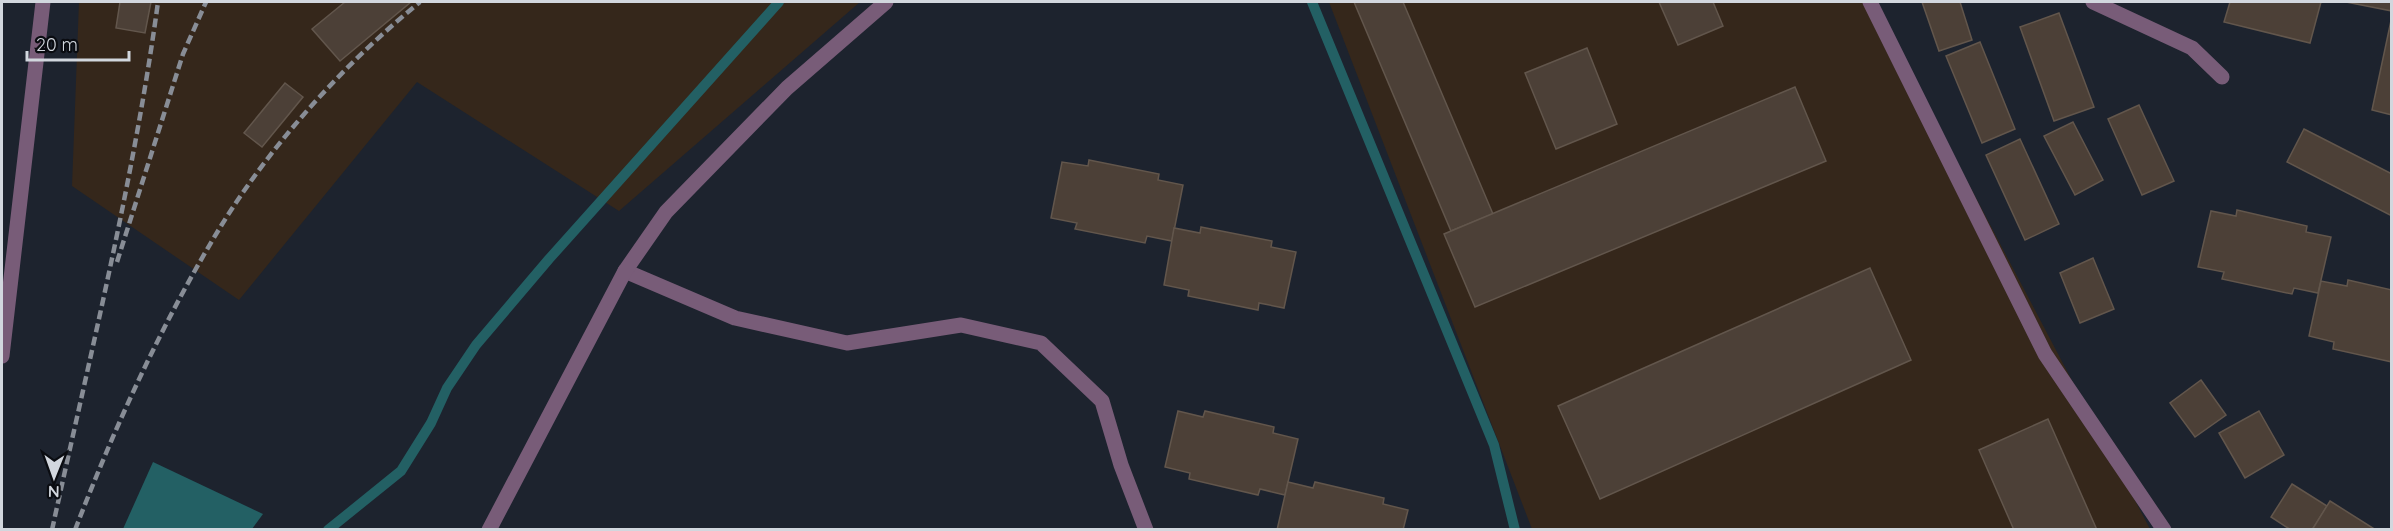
<svg xmlns="http://www.w3.org/2000/svg" width="2393" height="531" font-family="Quicksand,sans-serif">
  <style>
    .industrial { fill: #35271b }
    .water { fill: #236064 }
    .lines { fill: none; stroke-linecap: round; stroke-linejoin: round }
    .stream { stroke: #236064; stroke-width: 10 }
    .building { fill: #4c4037; stroke: #62564c; stroke-width: 1.5 }
    .minor { stroke: #785c78; stroke-width: 15 }
    .rail { stroke: #888d96; stroke-width: 4.5; stroke-dasharray: 9 4.5; stroke-linecap: butt }
  </style>
  <rect width="100%" height="100%" fill="#1d232e"/>
  <!-- industrial -->
  <g class="industrial">
    <path d="M79 2H860L619 211 417 82 239 300 72 186Z"/>
    <path d="M1329 2H1873L2150 529H1532Z"/>
  </g>
  <!-- water -->
  <path class="water" d="M153 462 263 514 252 529H123Z"/>
  <g class="lines">
    <!-- stream -->
    <g class="stream">
      <path d="M1312 2 1494 445 1515 530"/>
      <path d="M328 530 401 471 431 423 447 388 476 345 549 259 779 2"/>
    </g>
  </g>
  <!-- building -->
  <g class="building">
    <path d="M120 2H151L145 33 116 28Z"/>
    <path d="M345 2H411L340 61 312 29Z"/>
    <path d="M1354 2H1403L1493 214 1451 231Z"/>
    <path d="M1659 2H1713L1723 26 1678 45Z"/>
    <path d="M1922 2H1960L1972 40 1939 51Z"/>
    <path d="M2230 2H2321L2310 43 2224 22Z"/>
    <path d="M2346 2H2392V11Z"/>
    <path d="M2059 13 2094 107 2054 121 2020 27Z"/>
    <path d="M2392 16V115L2372 110Z"/>
    <path d="M1980 42 2015 129 1982 143 1946 56Z"/>
    <path d="M1587 48 1617 124 1556 149 1525 73Z"/>
    <path d="M285 83 303 97 262 147 244 133Z"/>
    <path d="M1795 87 1826 161 1475 307 1444 234Z"/>
    <path d="M2139 105 2174 181 2142 195 2108 119Z"/>
    <path d="M2073 122 2103 180 2075 195 2044 136Z"/>
    <path d="M2304 129 2392 174V216L2287 162Z"/>
    <path d="M2020 139 2059 224 2025 240 1986 155Z"/>
    <path d="M1089 160 1159 174 1158 180 1183 185 1172 241 1147 236 1145 243 1075 229 1077 223 1051 218 1062 162 1088 166Z"/>
    <path d="M2237 210 2307 226 2306 232 2331 237 2318 293 2294 288 2292 294 2222 279 2224 272 2198 267 2211 211 2236 216Z"/>
    <path d="M1201 227 1272 241 1271 247 1296 252 1284 308 1259 303 1258 310 1188 296 1189 290 1164 285 1174 228 1200 233Z"/>
    <path d="M2093 258 2114 309 2080 323 2060 273Z"/>
    <path d="M1870 268 1911 360 1600 499 1558 406Z"/>
    <path d="M2348 280 2392 290V362L2333 349 2334 342 2309 336 2321 281 2347 286Z"/>
    <path d="M2201 380 2226 415 2195 437 2170 403Z"/>
    <path d="M1178 411 1203 417 1205 411 1274 427 1273 433 1298 439 1285 495 1260 489 1258 495 1189 479 1190 473 1165 467Z"/>
    <path d="M2259 411 2284 455 2245 478 2219 433Z"/>
    <path d="M2048 419 2097 530H2014L1979 450Z"/>
    <path d="M1288 482 1313 488 1315 482 1384 498 1383 504 1408 510 1403 530H1277Z"/>
    <path d="M2292 484 2327 506 2312 530H2291L2271 517Z"/>
    <path d="M2330 501 2376 530H2312Z"/>
  </g>
  <g class="lines">
    <!-- minor -->
    <g class="minor">
      <path d="M1870 2 2045 354 2164 530"/>
      <path d="M2093 2 2192 48 2222 77"/>
      <path d="M625 271 735 318 847 343 961 325 1041 343 1102 401 1121 465 1146 530"/>
      <path d="M2 356 43 2"/>
      <path d="M489 530 625 271 666 212 787 88 886 2"/>
    </g>
    <!-- rail -->
    <g class="rail">
      <path d="M117 262 183 54 206 2"/>
      <path d="M52 530C90 355 134 179 158 2"/>
      <path d="M75 530C115 426 163 321 221 226 272 143 345 63 420 2"/>
    </g>
  </g>
  <!-- border -->
  <rect width="2393" height="531" fill="none" stroke="#d2d7de" stroke-width="6"/>
  <!-- north arrow -->
  <g transform="translate(54 477) rotate(181)" stroke="#0a0c11" stroke-width="4.5" paint-order="stroke">
  <path d="M0-4.5L10 22L0 15L-10 22Z" fill="#d2d7de"/>
  <text y="-9" font-size="16" font-weight="bold" text-anchor="middle" fill="#d2d7de">N</text>
  </g>
  <!-- scale -->
  <path d="M27 51v9h102v-9" fill="none" stroke="#d2d7de" stroke-width="3"/>
  <text x="36" y="51" font-size="18" fill="#d2d7de" stroke="#0a0c11" stroke-width="4.5" paint-order="stroke">20 m</text>
</svg>
